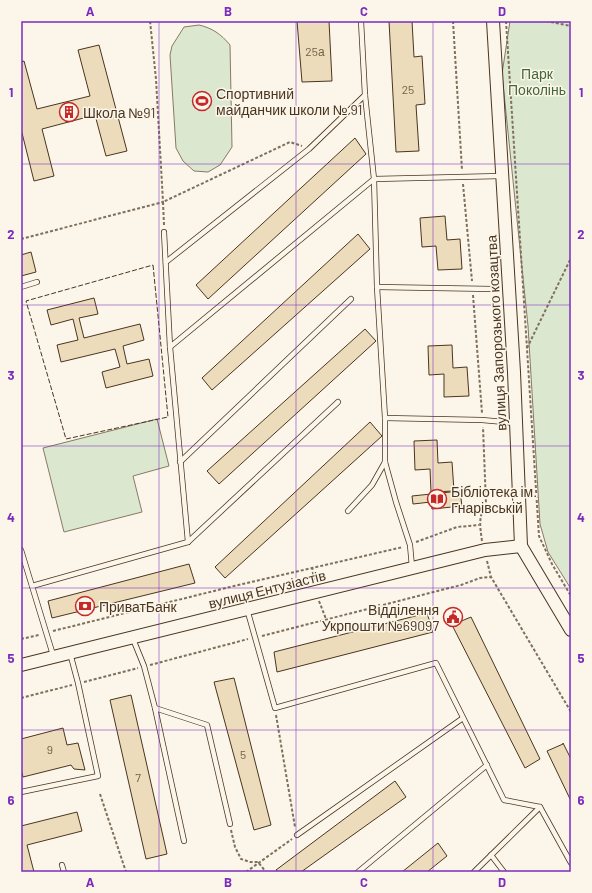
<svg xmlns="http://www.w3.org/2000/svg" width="592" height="893" font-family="Barlow,sans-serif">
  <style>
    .green { fill: #dce7d0; stroke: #887966 }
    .building { fill: #ecdcbc; stroke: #4a3520 }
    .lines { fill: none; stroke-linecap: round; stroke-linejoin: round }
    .service-casing { stroke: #4a3520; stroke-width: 6 }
    .tertiary-casing { stroke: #4a3520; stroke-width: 14 }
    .path { stroke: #7f6f5c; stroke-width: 2; stroke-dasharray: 3 2; stroke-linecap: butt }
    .service { stroke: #fbf6e9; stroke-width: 4.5 }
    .tertiary { stroke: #fbf6e9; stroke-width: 12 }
    .fence { stroke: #4a3520; stroke-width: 1; stroke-dasharray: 5 2; stroke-linecap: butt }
    .grid { fill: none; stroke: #7b2cbf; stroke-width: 1; stroke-opacity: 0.55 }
    .labels { text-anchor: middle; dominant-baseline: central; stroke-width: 3; stroke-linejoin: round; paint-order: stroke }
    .number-label { font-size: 12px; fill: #725f47 }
    .park-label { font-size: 14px; fill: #436837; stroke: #fbf6e9 }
    .poi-label { font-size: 14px; fill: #4a3520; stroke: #fbf6e9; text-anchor: start }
    .street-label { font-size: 14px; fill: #4a3520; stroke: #fbf6e9 }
    .neatline { fill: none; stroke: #7b2cbf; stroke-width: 1.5 }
    .grid-label { font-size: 13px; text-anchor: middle; font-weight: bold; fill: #7b2cbf }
  </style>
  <rect width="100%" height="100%" fill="#fbf6e9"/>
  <!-- green -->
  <g class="green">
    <path d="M510 21H571V589L548 552 540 524 528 326 502 74Z"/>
    <path d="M199 25C212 28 221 34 230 45L232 147 220 165 208 172 194 171 183 161 176 148 170 55 172 46 184 27Z"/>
    <path d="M157 419 169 466 133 476 142 512 64 532 43 448Z"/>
  </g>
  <!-- building -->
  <g class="building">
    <path d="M297 21H329L332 81 302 82Z"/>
    <path d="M389 21H412L414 57 422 56 425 104 416 105 419 151 396 152Z"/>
    <path d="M99 45 127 151 106 156 95 115 42 129 54 176 34 181 21 129V62L24 61 37 109 90 96 78 50Z"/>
    <path d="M355 138 366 154 208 299 196 285Z"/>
    <path d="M445 216 447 240 460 239 462 269 438 270 436 246 422 247 420 218Z"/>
    <path d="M358 234 370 249 212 390 202 378Z"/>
    <path d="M31 252 36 272 21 276V255Z"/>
    <path d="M94 298 98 314 79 318 84 338 140 324 144 340 123 346 127 364 149 359 153 376 106 388 102 372 120 367 115 349 61 362 57 345 78 340 73 319 51 325 47 310Z"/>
    <path d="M365 329 376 341 219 484 207 471Z"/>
    <path d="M452 345 453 368 467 367 469 396 444 397V374L429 375 428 346Z"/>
    <path d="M370 422 382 436 225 578 215 567Z"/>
    <path d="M437 440 438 463 452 462 454 491 431 492 430 469 415 470 414 441Z"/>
    <path d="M460 491 462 506 432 509 431 502 413 504 412 496Z"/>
    <path d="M189 564 195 583 52 618 48 601Z"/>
    <path d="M427 613 433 632 277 672 274 652Z"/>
    <path d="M471 617 540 759 525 768 452 625Z"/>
    <path d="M234 678 271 825 254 830 214 682Z"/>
    <path d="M131 695 167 854 146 859 110 700Z"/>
    <path d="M63 728 67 745 78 743 85 770 74 769 71 765 23 777 21 769V739Z"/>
    <path d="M563 743 571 759V801L547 751 563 744Z"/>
    <path d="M395 781 406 797 301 872H278L276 870Z"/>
    <path d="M77 812 82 831 27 845 34 872H21V826Z"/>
    <path d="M438 843 447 856 427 872H402Z"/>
  </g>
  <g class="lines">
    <!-- service casing -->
    <g class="service-casing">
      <g id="service">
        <path d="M164 232 170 347 188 542"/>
        <path d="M166 262 309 149 365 95"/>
        <path d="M21 287 37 282"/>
        <path d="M377 287 493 289"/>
        <path d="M170 347 374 179 365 95 361 21"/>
        <path d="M385 418 482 420 515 423"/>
        <path d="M180 462 351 299"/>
        <path d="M348 511 372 485 385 462"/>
        <path d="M21 550 53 655"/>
        <path d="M412 567 410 545 396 502 385 462V418L377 287 374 179 501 176"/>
        <path d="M32 586 188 542 338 402"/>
        <path d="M247 609 275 708 436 663 504 800 540 807 571 863"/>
        <path d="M133 639 144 666 155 708 207 725 230 824"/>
        <path d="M155 708 184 841"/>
        <path d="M21 792 98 776 78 683 70 653"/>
        <path d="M297 835 463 718"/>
        <path d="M491 855 504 872"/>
        <path d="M62 865 64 872"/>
        <path d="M358 872 487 765"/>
        <path d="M474 872 540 807"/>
      </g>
    </g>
    <!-- tertiary casing -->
    <g class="tertiary-casing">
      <g id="tertiary">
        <path d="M493 21 514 372 521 546 571 630"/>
        <path d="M21 665 485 550 521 546"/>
      </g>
    </g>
    <!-- path -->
    <g class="path">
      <path d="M453 21 462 170"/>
      <path d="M506 21 539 536 552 564 571 596"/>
      <path d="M546 21 571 26"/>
      <path d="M463 184 472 281"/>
      <path d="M164 225 163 202 290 142 302 146"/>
      <path d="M21 239 163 202 156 79 150 21"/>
      <path d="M473 295 482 413"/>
      <path d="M527 348 571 258"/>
      <path d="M482 541C480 526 478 517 486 504L483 427"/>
      <path d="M416 542 457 527 479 525"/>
      <path d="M487 561 491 577 571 712"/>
      <path d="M312 567 314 580"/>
      <path d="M319 601 326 619"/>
      <path d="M53 631 234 586 403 547"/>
      <path d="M262 636 461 585 480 578 491 577"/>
      <path d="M21 639 39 635"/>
      <path d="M150 665 248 639"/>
      <path d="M84 682 138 668"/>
      <path d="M21 698 72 685"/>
      <path d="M276 715 295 827"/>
      <path d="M100 794 126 872"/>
      <path d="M231 830 235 847 241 859 250 862H258L266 872"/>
      <path d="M246 872 292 839"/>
    </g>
    <!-- service -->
    <use href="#service" class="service"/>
    <!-- tertiary -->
    <use href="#tertiary" class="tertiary"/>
    <!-- fence -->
    <path class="fence" d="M153 265 168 417 66 439 26 301Z"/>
  </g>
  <!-- grid -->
  <path class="grid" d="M159 21V872M296 21V872M433 21V872M21 164H571M21 305H571M21 446H571M21 588H571M21 730H571"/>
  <!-- icons -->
  <defs>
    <g id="stadium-ring" transform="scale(1)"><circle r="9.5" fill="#fbf6e9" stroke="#c62828" stroke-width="1.5"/><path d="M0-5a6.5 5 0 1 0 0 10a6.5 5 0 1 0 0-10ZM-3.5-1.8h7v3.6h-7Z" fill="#c62828"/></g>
    <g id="building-ring" transform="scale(1)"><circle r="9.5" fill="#fbf6e9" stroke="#c62828" stroke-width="1.5"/><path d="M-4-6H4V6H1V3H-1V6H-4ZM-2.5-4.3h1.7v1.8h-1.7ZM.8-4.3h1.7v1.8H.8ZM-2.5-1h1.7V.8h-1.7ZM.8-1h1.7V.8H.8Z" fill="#c62828"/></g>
    <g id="library-ring" transform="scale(1)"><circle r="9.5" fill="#fbf6e9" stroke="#c62828" stroke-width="1.5"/><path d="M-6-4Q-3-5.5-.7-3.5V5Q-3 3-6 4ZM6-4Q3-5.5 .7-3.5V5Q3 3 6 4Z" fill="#c62828"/></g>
    <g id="bank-ring" transform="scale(1)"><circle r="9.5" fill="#fbf6e9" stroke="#c62828" stroke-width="1.5"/><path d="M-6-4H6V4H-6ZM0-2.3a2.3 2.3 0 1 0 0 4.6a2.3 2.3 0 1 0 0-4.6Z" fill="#c62828"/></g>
    <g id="civic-ring" transform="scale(1)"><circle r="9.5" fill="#fbf6e9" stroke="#c62828" stroke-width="1.5"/><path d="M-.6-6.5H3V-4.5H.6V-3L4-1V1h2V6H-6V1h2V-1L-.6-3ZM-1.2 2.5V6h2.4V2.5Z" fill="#c62828"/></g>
  </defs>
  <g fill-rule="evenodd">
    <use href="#stadium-ring" x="202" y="101"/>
    <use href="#building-ring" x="69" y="112"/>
    <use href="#library-ring" x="437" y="499"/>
    <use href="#bank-ring" x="85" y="606"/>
    <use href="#civic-ring" x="453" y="617"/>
  </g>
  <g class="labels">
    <!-- number labels -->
    <g class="number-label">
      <text x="315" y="51">25а</text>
      <text x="408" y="89">25</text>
      <text x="50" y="749">9</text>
      <text x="243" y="754">5</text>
      <text x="138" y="777">7</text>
    </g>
    <!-- park labels -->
    <g class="park-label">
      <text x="537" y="73">Парк<tspan x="537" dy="16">Поколінь</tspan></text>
    </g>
    <!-- poi labels -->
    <g class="poi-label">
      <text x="216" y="93">Спортивний<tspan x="216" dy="16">майданчик школи № 91</tspan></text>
      <text x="83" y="112">Школа №91</text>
      <text x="451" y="491">Бібліотека ім.<tspan x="451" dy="16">Гнарівській</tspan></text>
      <text x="99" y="606">ПриватБанк</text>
      <text x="439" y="609" text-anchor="end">Відділення<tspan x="439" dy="16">Укрпошти №69097</tspan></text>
    </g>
    <!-- street labels -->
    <g class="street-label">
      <text transform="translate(496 333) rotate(-93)">вулиця Запорозького козацтва</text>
      <text transform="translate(267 589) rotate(-14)">вулиця Ентузіастів</text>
    </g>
  </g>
  <!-- border -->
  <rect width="592" height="893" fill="none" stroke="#fbf6e9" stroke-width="44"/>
  <rect x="22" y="22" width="548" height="849" class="neatline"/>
  <g class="grid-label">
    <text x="90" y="16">A</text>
    <text x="228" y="16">B</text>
    <text x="364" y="16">C</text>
    <text x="502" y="16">D</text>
    <text x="11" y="97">1</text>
    <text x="581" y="97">1</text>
    <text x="11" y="239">2</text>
    <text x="581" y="239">2</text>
    <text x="11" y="380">3</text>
    <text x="581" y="380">3</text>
    <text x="11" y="522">4</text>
    <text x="581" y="522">4</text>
    <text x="11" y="663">5</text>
    <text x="581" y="663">5</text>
    <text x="11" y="805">6</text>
    <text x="581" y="805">6</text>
    <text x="90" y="887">A</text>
    <text x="228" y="887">B</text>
    <text x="364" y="887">C</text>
    <text x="502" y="887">D</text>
  </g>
</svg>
